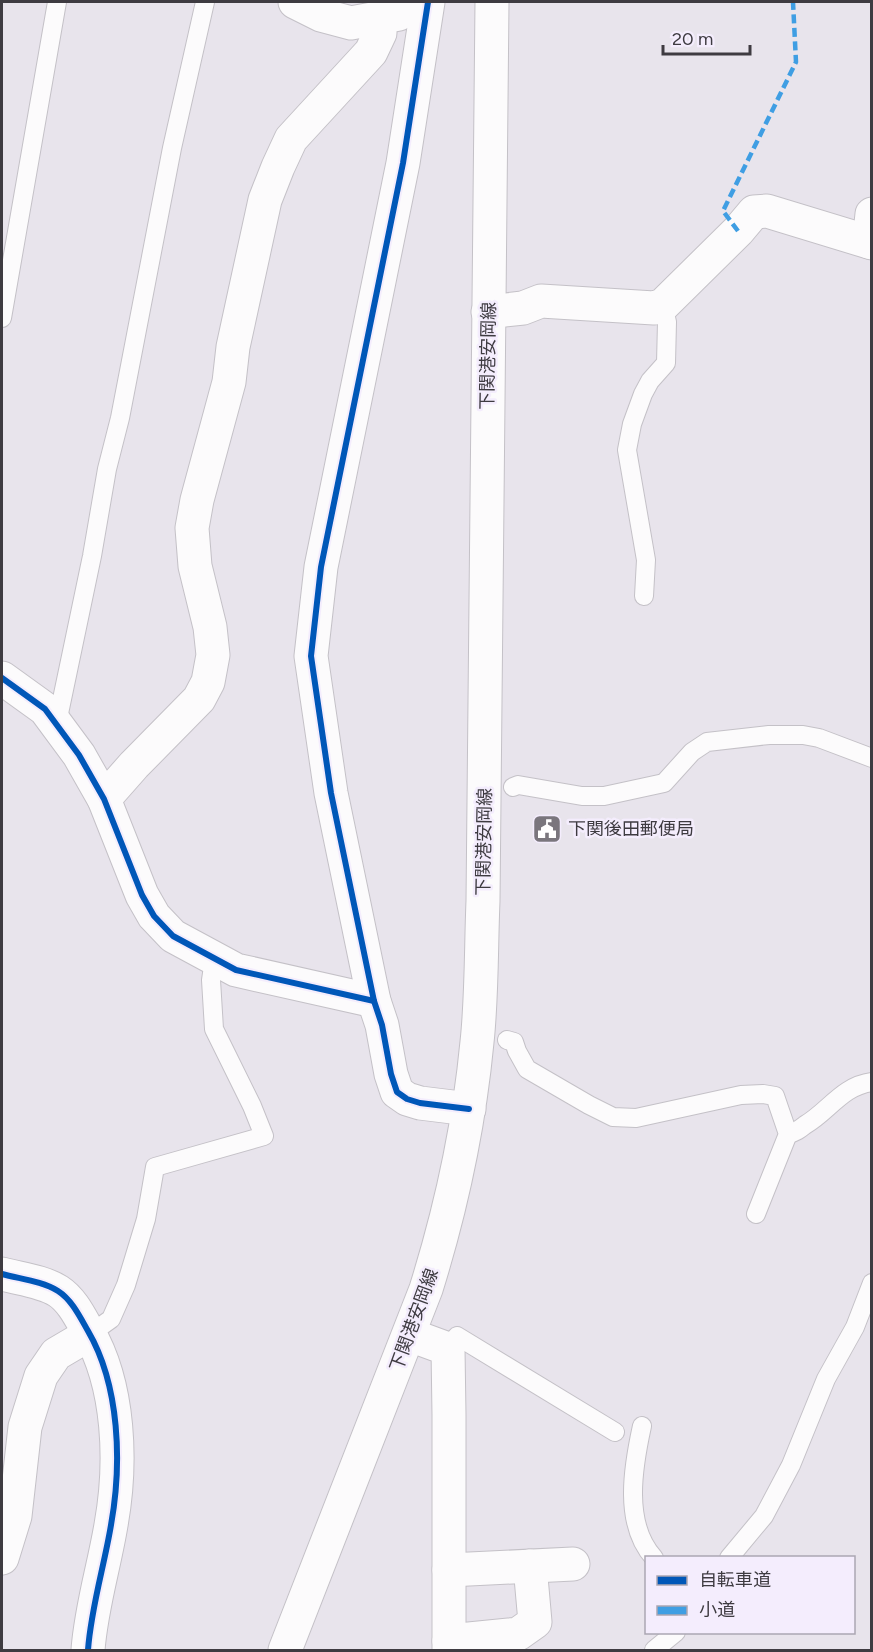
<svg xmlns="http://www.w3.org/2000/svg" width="873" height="1652" font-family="Figtree,'Noto Sans JP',sans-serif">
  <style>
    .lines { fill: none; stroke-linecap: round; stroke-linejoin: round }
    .service-casing { stroke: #c4c1c7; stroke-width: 20 }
    .minor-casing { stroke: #c4c1c7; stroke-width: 35 }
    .secondary-casing { stroke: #c4c1c7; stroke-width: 35 }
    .service { stroke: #fcfbfc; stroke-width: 18 }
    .minor { stroke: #fcfbfc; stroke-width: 33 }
    .secondary { stroke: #fcfbfc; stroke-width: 33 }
    .quiet { stroke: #3f9ee3; stroke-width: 4.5; stroke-dasharray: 9 4.5; stroke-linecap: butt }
    .cycleway-casing { stroke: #f4edfd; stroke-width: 10 }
    .cycleway { stroke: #0057b8; stroke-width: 6 }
    .labels { text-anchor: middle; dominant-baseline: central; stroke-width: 5; stroke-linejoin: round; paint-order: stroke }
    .street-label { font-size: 18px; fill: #3e3b41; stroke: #f4edfd }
    .poi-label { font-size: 18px; fill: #3e3b41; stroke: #f4edfd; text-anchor: start }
  </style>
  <rect width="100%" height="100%" fill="#e8e4ec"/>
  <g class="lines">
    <!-- service casing -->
    <g class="service-casing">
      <g id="service">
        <path d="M2 318 57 2"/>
        <path d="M644 596 646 560 627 450 632 424 643 394 650 381 666 363 667 322 663 305"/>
        <path d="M57 723 92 556 107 469 120 418 172 148 205 2"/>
        <path d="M513 787 518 785 582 796H604L664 783 692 752 707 742 769 735H803L819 738 872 758"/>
        <path d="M507 1040 514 1042 517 1051 527 1069 589 1105 613 1117 636 1118 741 1095 763 1094 775 1096 788 1134 756 1214"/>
        <path d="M788 1134C795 1133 800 1129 805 1125 829 1111 842 1086 872 1082"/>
        <path d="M90 1334 111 1319 126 1285 146 1219 155 1167 264 1136 252 1106 214 1029 211 980 214 960"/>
        <path d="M448 1349 457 1336 615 1432"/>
        <path d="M642 1426C633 1467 623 1524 654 1558"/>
        <path d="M729 1558 764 1516 791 1465 826 1379 855 1327 872 1283"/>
        <path d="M654 1650 676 1632"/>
      </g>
    </g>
    <!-- minor casing -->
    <g class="minor-casing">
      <g id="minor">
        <path d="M295 2 321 15 351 23 399 14"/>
        <path d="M428 2 403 163 321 567 311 656 331 793 374 1001 382 1025 391 1074 397 1092 407 1099 420 1103 469 1109"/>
        <path d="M869 242 872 214"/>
        <path d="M488 312 523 308 541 301 654 308 663 305 738 231 754 212 767 211 872 243"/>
        <path d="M2 678 45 709 79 755 104 799 142 895 154 916 173 936 236 970 374 1001"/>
        <path d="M104 799 134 765 199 699 208 682 213 655 210 627 195 566 192 528 197 500 229 382 233 347 265 200 278 167 291 139 371 52 380 33V19"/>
        <path d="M2 1274C20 1279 42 1281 58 1291 72 1300 80 1317 88 1331 120 1386 122 1464 111 1525 104 1567 91 1608 88 1650"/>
        <path d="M410 1335 448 1349 449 1415V1650"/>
        <path d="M2 1558 15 1516 25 1427 41 1376 56 1354 90 1334"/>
        <path d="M449 1570 573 1564"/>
        <path d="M449 1641 518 1634 535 1622 530 1566"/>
      </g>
    </g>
    <!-- secondary casing -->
    <g class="secondary-casing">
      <path id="secondary" d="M285 1650 426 1289C451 1209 469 1126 477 1042 482 996 481 948 483 901L492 2"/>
    </g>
    <!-- service -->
    <use href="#service" class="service"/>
    <!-- minor -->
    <use href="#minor" class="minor"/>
    <!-- secondary -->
    <use href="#secondary" class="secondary"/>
    <!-- quiet -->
    <path class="quiet" d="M738 231 723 211 796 62 793 2"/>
    <!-- cycleway casing -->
    <g class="cycleway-casing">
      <g id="cycleway">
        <path d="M428 2 403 163 321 567 311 656 331 793 374 1001 382 1025 391 1074 397 1092 407 1099 420 1103 469 1109"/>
        <path d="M2 678 45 709 79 755 104 799 142 895 154 916 173 936 236 970 374 1001"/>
        <path d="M2 1274C20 1279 42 1281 58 1291 72 1300 80 1317 88 1331 120 1386 122 1464 111 1525 104 1567 91 1608 88 1650"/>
      </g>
    </g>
    <!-- cycleway -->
    <use href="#cycleway" class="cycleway"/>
  </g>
  <!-- icons -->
  <defs>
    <g id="civic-square" transform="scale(1.5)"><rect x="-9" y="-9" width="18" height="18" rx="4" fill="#7a767d" stroke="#f4edfd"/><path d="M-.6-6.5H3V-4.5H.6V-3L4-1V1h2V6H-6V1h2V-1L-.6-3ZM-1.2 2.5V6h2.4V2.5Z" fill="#fff"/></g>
  </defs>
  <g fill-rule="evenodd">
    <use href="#civic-square" x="547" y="829"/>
  </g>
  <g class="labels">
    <!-- street labels -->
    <g class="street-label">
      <text transform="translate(488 356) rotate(-89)">下関港安岡線</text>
      <text transform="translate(484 842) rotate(-89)">下関港安岡線</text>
      <text transform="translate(414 1320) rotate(-70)">下関港安岡線</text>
    </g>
    <!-- poi labels -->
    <g class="poi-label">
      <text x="568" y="829">下関後田郵便局</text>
    </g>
  </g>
  <!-- border -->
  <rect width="873" height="1652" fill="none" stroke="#3e3b41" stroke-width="6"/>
  <!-- legend -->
  <rect x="645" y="1556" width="210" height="78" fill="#f4edfd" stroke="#aba6b2" stroke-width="1.5"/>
  <rect x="657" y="1576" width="30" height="9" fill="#0057b8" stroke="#aba6b2" stroke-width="1.5"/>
  <text x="699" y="1586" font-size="18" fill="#3e3b41">自転車道</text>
  <rect x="657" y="1606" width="30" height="9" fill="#3f9ee3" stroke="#aba6b2" stroke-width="1.5"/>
  <text x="699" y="1616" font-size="18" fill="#3e3b41">小道</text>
  <!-- scale -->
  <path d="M663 45v9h87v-9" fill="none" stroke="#3e3b41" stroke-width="3"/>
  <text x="672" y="45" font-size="18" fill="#3e3b41" stroke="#f4edfd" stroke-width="4.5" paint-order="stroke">20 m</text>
</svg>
